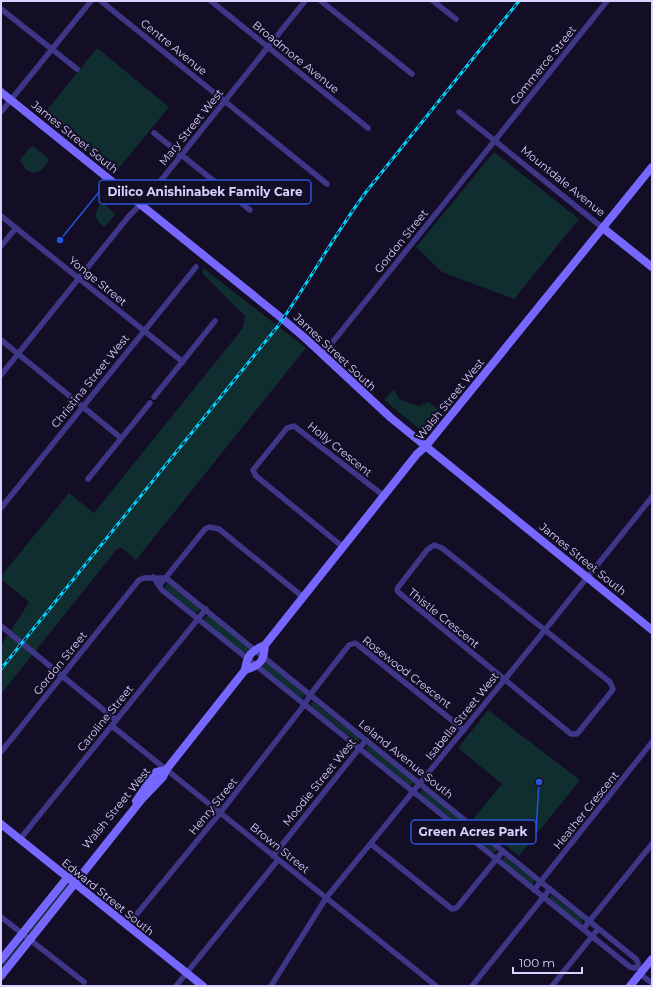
<svg xmlns="http://www.w3.org/2000/svg" width="653" height="987" font-family="Montserrat,sans-serif">
  <style>
    .green { fill: #102e2f }
    .lines { fill: none; stroke-linecap: round; stroke-linejoin: round }
    .street { stroke: #3e3686; stroke-width: 5.5 }
    .secondary { stroke: #7668ff; stroke-width: 8 }
    .rail-casing { stroke: #00d2fc; stroke-width: 3 }
    .rail { stroke: #130d25; stroke-width: 1.5; stroke-dasharray: 4.5; stroke-linecap: butt }
    .labels { text-anchor: middle; dominant-baseline: central; stroke-width: 4; stroke-linejoin: round; paint-order: stroke }
    .street-label { font-size: 11px; fill: #d9d1ff; stroke: #130d25 }
    .leader { fill: none; stroke: #2655da; stroke-width: 1.5 }
    .callout-dot { fill: #2655da; stroke: #130d25; stroke-width: 1.5 }
    .callout { fill: #130d25; stroke: #2655da; stroke-width: 1.5 }
    .callout-label { font-size: 12px; text-anchor: middle; font-weight: bold; fill: #d9d1ff }
  </style>
  <rect width="100%" height="100%" fill="#130d25"/>
  <!-- green -->
  <g class="green">
    <path d="M97 48 169 107 115 173 43 115Z"/>
    <path d="M33 146 49 159C45 167 43 170 34 173L26 170 20 160 29 149Z"/>
    <path d="M494 152 579 219 514 299 442 272 416 247Z"/>
    <path d="M102 202 114 213 115 215 105 227C93 221 94 211 102 202Z"/>
    <path d="M203 268 306 348 136 560 122 548H118L1 694V646L29 602 1 579V576L69 493 94 513 243 328 245 316 203 274Z"/>
    <path d="M394 389 399 399 419 406 428 402 439 410 422 431 384 400Z"/>
    <path d="M167 583 200 608 199 612 195 613 166 589 165 586Z"/>
    <path d="M207 616H209L249 648 248 652 244 653 206 622 204 619Z"/>
    <path d="M265 663H267L304 693 305 695 303 698 300 697 263 668V665Z"/>
    <path d="M312 702 315 703 359 738V741H356L312 707 311 705Z"/>
    <path d="M488 710 580 780 519 856 473 819 502 784 458 748Z"/>
    <path d="M367 746H369L414 782 413 785H409L367 751 366 748Z"/>
    <path d="M423 789 496 848V852H493L421 795 420 792Z"/>
    <path d="M503 857H505L532 878 535 880 534 883 532 884 502 861Z"/>
    <path d="M66 886 68 887 30 934 28 933 29 931Z"/>
    <path d="M551 895 582 919 583 923H579L550 899V897Z"/>
    <path d="M23 940 25 941 1 971V966Z"/>
  </g>
  <g class="lines">
    <!-- street -->
    <g class="street">
      <path d="M101 1 327 184"/>
      <path d="M211 1 368 128"/>
      <path d="M321 1 412 74"/>
      <path d="M433 1 456 19"/>
      <path d="M1 9 77 69"/>
      <path d="M1 112 91 1"/>
      <path d="M459 112 603 228"/>
      <path d="M154 133 250 210"/>
      <path d="M1 216 183 362"/>
      <path d="M1 246 16 228"/>
      <path d="M1 340 121 438"/>
      <path d="M323 354 607 1"/>
      <path d="M1 375 129 216 146 199 305 1"/>
      <path d="M154 397 215 321"/>
      <path d="M88 479 150 403"/>
      <path d="M1 508 196 267"/>
      <path d="M434 545 442 548 610 682 613 689 611 692 577 734H571L398 592 397 589 399 586 427 550Z"/>
      <path d="M343 547 256 476 253 470 287 428 294 426 384 496"/>
      <path d="M153 577 162 590C319 715 474 841 630 967L634 968 638 967"/>
      <path d="M159 586 205 529 209 527 219 529 303 597"/>
      <path d="M1 626 116 720"/>
      <path d="M112 726 436 986"/>
      <path d="M1 752 139 580 144 578H166L636 959 638 963V967L643 970"/>
      <path d="M20 839 206 609"/>
      <path d="M371 844 452 909 456 908 459 905 503 851"/>
      <path d="M273 856 366 740"/>
      <path d="M534 890 652 742"/>
      <path d="M1 917 84 982"/>
      <path d="M127 926 220 813 305 704 310 695 349 645 355 643 358 645 464 730"/>
      <path d="M583 929 652 844"/>
      <path d="M640 974 652 983"/>
      <path d="M176 986 278 860"/>
      <path d="M271 986 326 898 532 646 652 497"/>
      <path d="M472 986 550 889"/>
      <path d="M552 986 598 929"/>
    </g>
    <!-- secondary -->
    <g class="secondary">
      <path d="M1 92 279 316 305 338 391 418 652 630"/>
      <path d="M603 228 652 267"/>
      <path d="M265 645C264 661 261 665 245 670 247 655 251 651 265 645L417 454 426 446 652 167"/>
      <path d="M136 801 156 772 166 770"/>
      <path d="M1 824 203 986"/>
      <path d="M1 960 67 878 72 876"/>
      <path d="M1 976 142 799 163 777 166 770 245 670"/>
      <path d="M630 986 652 959"/>
    </g>
    <!-- rail casing -->
    <g class="rail-casing">
      <path id="rail" d="M1 669 278 326C309 282 334 235 366 192L519 1"/>
    </g>
    <!-- rail -->
    <use href="#rail" class="rail"/>
  </g>
  <g class="labels">
    <!-- street labels -->
    <g class="street-label">
      <text transform="translate(174 47) rotate(39)">Centre Avenue</text>
      <text transform="translate(296 57) rotate(39)">Broadmore Avenue</text>
      <text transform="translate(543 65) rotate(-51)">Commerce Street</text>
      <text transform="translate(191 127) rotate(-51)">Mary Street West</text>
      <text transform="translate(75 137) rotate(39)">James Street South</text>
      <text transform="translate(563 181) rotate(39)">Mountdale Avenue</text>
      <text transform="translate(401 241) rotate(-51)">Gordon Street</text>
      <text transform="translate(98 281) rotate(39)">Yonge Street</text>
      <text transform="translate(335 352) rotate(43)">James Street South</text>
      <text transform="translate(90 381) rotate(-51)">Christina Street West</text>
      <text transform="translate(450 399) rotate(-51)">Walsh Street West</text>
      <text transform="translate(340 449) rotate(39)">Holly Crescent</text>
      <text transform="translate(583 559) rotate(39)">James Street South</text>
      <text transform="translate(444 618) rotate(39)">Thistle Crescent</text>
      <text transform="translate(60 663) rotate(-51)">Gordon Street</text>
      <text transform="translate(407 672) rotate(38)">Rosewood Crescent</text>
      <text transform="translate(462 716) rotate(-51)">Isabella Street West</text>
      <text transform="translate(105 718) rotate(-51)">Caroline Street</text>
      <text transform="translate(406 759) rotate(39)">Leland Avenue South</text>
      <text transform="translate(319 782) rotate(-51)">Moodie Street West</text>
      <text transform="translate(213 806) rotate(-51)">Henry Street</text>
      <text transform="translate(116 808) rotate(-51)">Walsh Street West</text>
      <text transform="translate(586 810) rotate(-51)">Heather Crescent</text>
      <text transform="translate(280 848) rotate(39)">Brown Street</text>
      <text transform="translate(108 897) rotate(39)">Edward Street South</text>
    </g>
  </g>
  <!-- callouts -->
  <path class="leader" d="M60 240L99 192M539 782L536 832"/>
  <g class="callout-dot">
    <circle cx="60" cy="240" r="4"/>
    <circle cx="539" cy="782" r="4"/>
  </g>
  <g class="callout">
    <rect x="99" y="180" width="212" height="24" rx="4"/>
    <rect x="411" y="820" width="125" height="24" rx="4"/>
  </g>
  <g class="callout-label">
    <text x="205" y="196">Dilico Anishinabek Family Care</text>
    <text x="473" y="836">Green Acres Park</text>
  </g>
  <!-- border -->
  <rect width="653" height="987" fill="none" stroke="#d9d1ff" stroke-width="4"/>
  <!-- scale -->
  <path d="M513 967v6h69v-6" fill="none" stroke="#d9d1ff" stroke-width="2"/>
  <text x="519" y="967" font-size="12" fill="#d9d1ff" stroke="#130d25" stroke-width="3" paint-order="stroke">100 m</text>
</svg>
